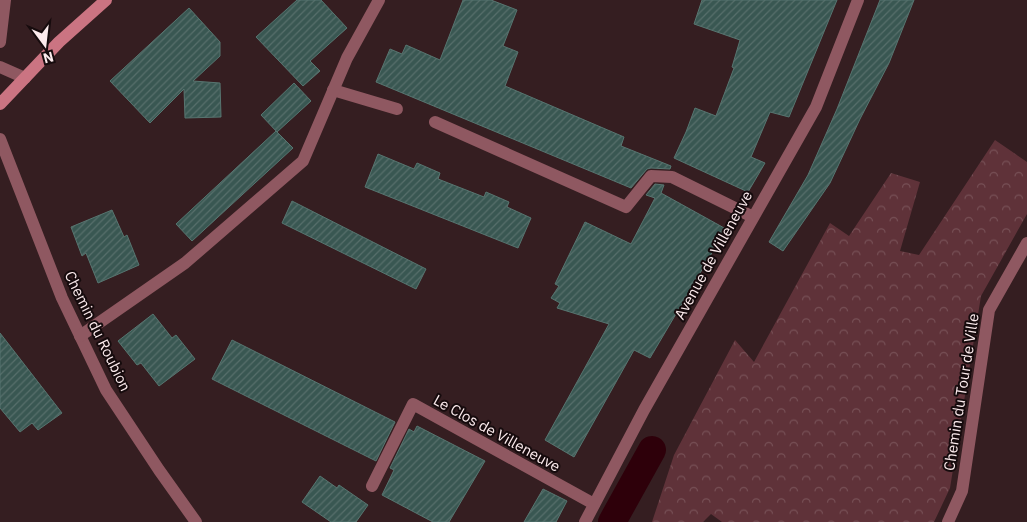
<svg xmlns="http://www.w3.org/2000/svg" width="1027" height="522" font-family="'IBM Plex Sans',sans-serif">
  <style>
    .forest { fill: url(#forest-crowns) }
    .lines { fill: none; stroke-linecap: round; stroke-linejoin: round }
    .canal { stroke: #2e000a; stroke-width: 28 }
    .building { fill: url(#building-hatch); stroke: #577570 }
    .minor { stroke: #8f5861; stroke-width: 12 }
    .tertiary { stroke: #8f5861; stroke-width: 12 }
    .secondary { stroke: #cb7482; stroke-width: 12 }
    .labels { text-anchor: middle; dominant-baseline: central; stroke-width: 4; stroke-linejoin: round; paint-order: stroke }
    .street-label { font-size: 15px; fill: #fcebed; stroke: #160b0d }
  </style>
  <defs>
    <pattern id="forest-crowns" width="20" height="18" patternUnits="userSpaceOnUse" patternTransform="scale(1.25)"><rect width="20" height="18" fill="#5f3239"/><path d="M2 6a3 3 0 1 1 6 0M12 15a3 3 0 1 1 6 0" fill="none" stroke="#775056"/></pattern>
    <pattern id="building-hatch" width="6" height="6" patternUnits="userSpaceOnUse" patternTransform="scale(1.25)"><rect width="6" height="6" fill="#395752"/><path d="M-1 1l2-2M0 6l6-6M5 7l2-2" fill="none" stroke="#576f6b"/></pattern>
  </defs>
  <rect width="100%" height="100%" fill="#351e21"/>
  <!-- forest -->
  <path class="forest" d="M995 140 1027 162V214L981 296 950 488 934 522H722L711 514 703 522H652L674 455 735 340 754 362 830 223 849 236 891 173 920 182 900 251 919 255Z"/>
  <g class="lines">
    <!-- canal -->
    <path class="canal" d="M612 522 652 450"/>
  </g>
  <!-- building -->
  <g class="building">
    <path d="M297 0H321L347 28 310 61 320 71 303 86 256 37Z"/>
    <path d="M463 0H491L517 10 503 46 518 52 505 86 624 137 621 146 671 166 670 169 651 168 647 169 631 188 376 82 390 49 402 54 406 45 440 60Z"/>
    <path d="M702 0H837L789 117 770 112 751 157 765 163 748 192 674 158 686 132 695 108 716 116 734 68 732 67 740 40 694 24Z"/>
    <path d="M880 0H914L889 63 860 119 830 183 783 251 769 242 808 175 837 109Z"/>
    <path d="M189 8 220 42V56L193 81 220 83 221 117 185 118 184 89 150 123 110 81Z"/>
    <path d="M294 83 311 101 277 132 261 115Z"/>
    <path d="M276 131 293 148 192 241 176 224Z"/>
    <path d="M378 154 414 169 417 163 440 173 438 179 484 197 486 192 509 202 507 207 531 218 518 248 365 187Z"/>
    <path d="M655 184 664 185 661 193 726 229 650 358 634 350 574 457 545 440 609 324 557 308 560 303 551 298 559 286 555 284 585 222 631 244 655 198 646 195Z"/>
    <path d="M292 201 426 269 416 289 282 223Z"/>
    <path d="M112 210 124 237 127 235 139 265 98 283 86 253 82 256 71 227Z"/>
    <path d="M153 314 172 338 176 335 195 359 159 386 141 363 137 365 118 341Z"/>
    <path d="M0 333 62 413 38 430 32 423 20 432 0 408Z"/>
    <path d="M232 340 395 422 376 461 212 379Z"/>
    <path d="M417 426 485 461 449 522H433L382 495 394 470 390 468 409 429 414 432Z"/>
    <path d="M320 476 337 488 339 485 368 505 356 522H331L302 502Z"/>
    <path d="M543 489 567 501 556 522H524Z"/>
  </g>
  <g class="lines">
    <!-- minor -->
    <g class="minor">
      <path d="M0 42 5 0"/>
      <path d="M0 67 25 78"/>
      <path d="M333 90 397 109"/>
      <path d="M435 122 626 207 651 176 672 177 753 217"/>
      <path d="M0 139 62 298 106 390 159 470 196 522"/>
      <path d="M80 336 185 263 303 161 347 58 379 0"/>
      <path d="M372 486 413 404 594 504"/>
      <path d="M948 522 962 491 989 310 1027 243"/>
    </g>
    <!-- tertiary -->
    <path class="tertiary" d="M585 522 644 410 816 107 858 0"/>
    <!-- secondary -->
    <path class="secondary" d="M0 104 59 42 106 0"/>
  </g>
  <g class="labels">
    <!-- street labels -->
    <g class="street-label">
      <text transform="translate(713 255) rotate(-61)">Avenue de Villeneuve</text>
      <text transform="translate(98 331) rotate(64)">Chemin du Roubion</text>
      <text transform="translate(961 392) rotate(-81)">Chemin du Tour de Ville</text>
      <text transform="translate(497 433) rotate(29)">Le Clos de Villeneuve</text>
    </g>
  </g>
  <!-- north arrow -->
  <g transform="translate(45 45) rotate(165)" stroke="#160b0d" stroke-width="4" paint-order="stroke">
  <path d="M0-4L9 19L0 12L-9 19Z" fill="#fcebed"/>
  <text y="-8" font-size="14" font-weight="bold" text-anchor="middle" fill="#fcebed">N</text>
  </g>
</svg>
